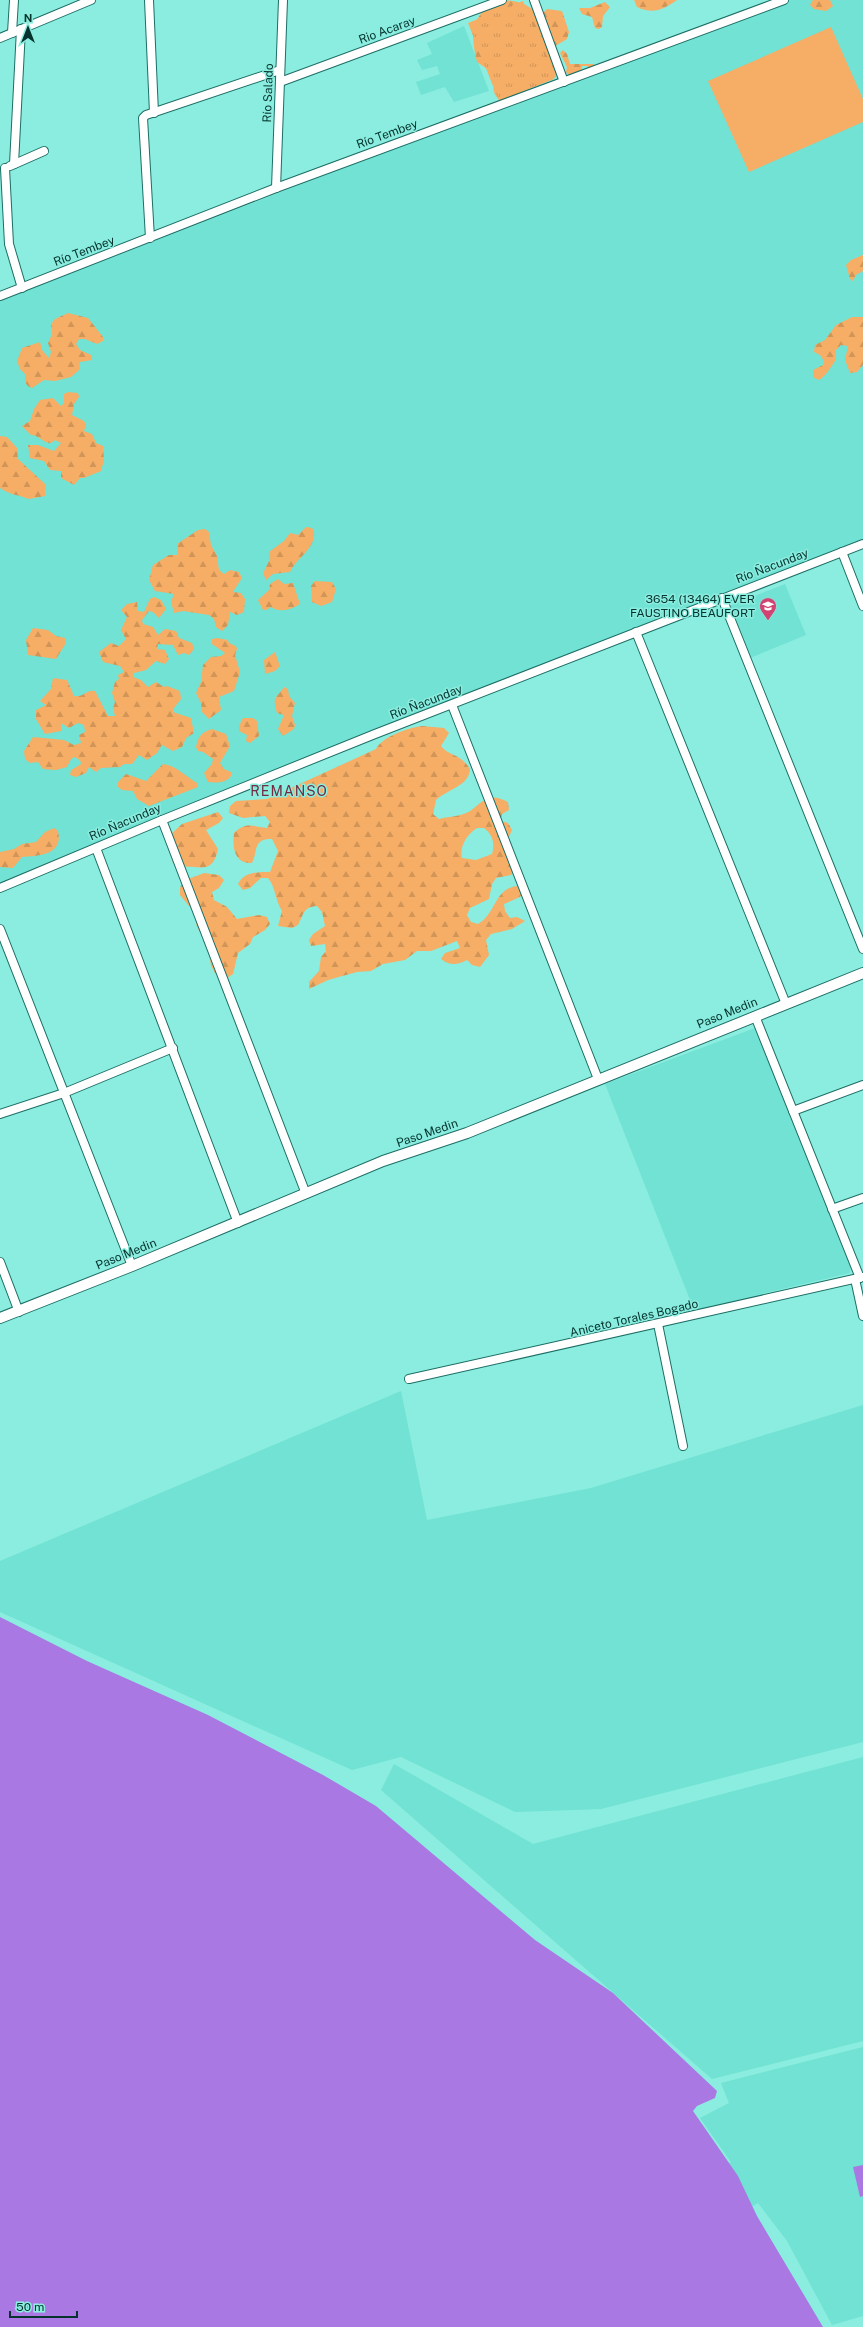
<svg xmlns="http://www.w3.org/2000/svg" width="863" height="2327" font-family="'Public Sans',sans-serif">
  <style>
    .built { fill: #71e2d3 }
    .forest { fill: url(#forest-firs); fill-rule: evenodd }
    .park { fill: url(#park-tufts) }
    .garden { fill: #f6ad65 }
    .water { fill: #aa78e3 }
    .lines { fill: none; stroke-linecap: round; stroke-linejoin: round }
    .minor-casing { stroke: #1d6e65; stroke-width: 10 }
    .tertiary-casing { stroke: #1d6e65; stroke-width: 12 }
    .minor { stroke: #fff; stroke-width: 8 }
    .tertiary { stroke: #fff; stroke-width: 10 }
    .labels { text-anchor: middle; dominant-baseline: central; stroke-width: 3; stroke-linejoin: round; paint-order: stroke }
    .street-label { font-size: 12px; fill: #05332e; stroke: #8aeddf }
    .poi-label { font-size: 12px; fill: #05332e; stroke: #8aeddf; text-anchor: end }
    .quarter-label { font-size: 14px; letter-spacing: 1px; fill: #712c41; stroke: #8aeddf }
  </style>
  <defs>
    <pattern id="forest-firs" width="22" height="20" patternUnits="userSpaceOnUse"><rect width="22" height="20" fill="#f6ad65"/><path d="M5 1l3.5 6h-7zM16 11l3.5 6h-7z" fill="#d19558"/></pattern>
    <pattern id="park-tufts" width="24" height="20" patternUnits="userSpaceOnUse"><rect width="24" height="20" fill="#f6ad65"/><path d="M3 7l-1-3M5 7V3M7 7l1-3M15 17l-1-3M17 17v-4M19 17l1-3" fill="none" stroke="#d19558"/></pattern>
  </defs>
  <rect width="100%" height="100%" fill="#8aeddf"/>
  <!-- built -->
  <g class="built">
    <path d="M777 0H863V542L0 883V301Z"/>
    <path d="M464 26 489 91 454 102 445 87 421 95 416 82 440 74 437 66 422 70 417 60 432 54 427 43Z"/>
    <path d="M785 584 806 635 750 658 729 606Z"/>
    <path d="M755 1028 851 1264 850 1273 694 1310 605 1084Z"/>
    <path d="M401 1391 427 1520 591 1488 863 1405V1742L601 1809 515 1812 401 1757 352 1770 0 1612V1561Z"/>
    <path d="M863 1757V2041L712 2079 381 1790 394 1764 533 1844Z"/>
    <path d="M863 2047V2316L832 2325 787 2241 758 2203 707 2233 684 2190 731 2162 700 2118 729 2103 721 2083Z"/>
  </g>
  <!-- forest -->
  <g class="forest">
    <path d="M495 0C515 0 528 2 542 18V14L547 9 562 11 569 32 567 39 555 46 558 61 556 77C547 82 533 82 525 88 516 94 512 101 500 100L495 95 493 88 499 84 496 75 477 62C470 33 471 18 495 0Z"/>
    <path d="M634 0H677C664 9 653 15 637 7Z"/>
    <path d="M813 0H830L833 6 826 11 814 9 810 5Z"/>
    <path d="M605 2 610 7 603 16 602 27 599 29 595 28 592 17 582 14 579 8H590Z"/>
    <path d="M563 50 567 54 570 64H594L595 67 590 69 587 66H582L581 72 571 77 566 72 567 67 560 53Z"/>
    <path d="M863 255V271L856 275 853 281 850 279 846 265 851 260Z"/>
    <path d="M68 313 88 318 103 337V341L97 344 85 339H79L76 344 80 350 91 355 92 360 80 362 79 370 71 377 55 381 44 380 32 388C25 386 25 381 25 374L20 369 17 361 22 348 40 342 42 350 49 358 51 352 48 343 52 334 51 324 55 319Z"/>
    <path d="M852 317H863V365L857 372 850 373 845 360 848 346 841 345 836 350 835 361C831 367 825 377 819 380L813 377V370L823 365 824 361 820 355 814 352 815 345 825 340 836 325Z"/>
    <path d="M68 392 78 393 79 397 74 404 72 415 84 421 86 425 84 431 92 434 96 443 103 446 104 460 101 471 84 478H80L74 485 61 478V471L50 470 44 461 30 458 28 445H38L54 451 61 443 55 440 51 443C44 444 39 435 31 435L22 426 30 421 34 409 40 400 53 398 61 406 64 403V394Z"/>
    <path d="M0 436 7 437 17 448 18 459 45 484V496L29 499C19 495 10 495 0 488Z"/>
    <path d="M306 527 312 528 314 531C316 549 297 557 290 572L273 574 266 580 263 573 270 559 269 552 284 541 290 533 298 535Z"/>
    <path d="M205 529 209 532 211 545 217 556 219 570 224 574 230 570 239 572 242 578 234 590V592L241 593 245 599 244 612 237 615 230 612 228 625 222 631 216 627 214 619 209 615 183 611 174 613 171 602 174 594 155 591 149 580 153 565 169 555H178L177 544 198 530Z"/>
    <path d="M278 579 284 584 293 583 300 604C291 610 280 613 271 607L266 610H263L258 600 269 590 270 584Z"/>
    <path d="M315 581 332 582 336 589 332 602 321 606 312 602 311 586Z"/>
    <path d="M154 597 161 600 166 609 159 618 153 612 149 611 142 620 143 624 153 627 158 635 165 629 176 631 179 638 192 643 194 649 189 655 184 653 178 655 173 645 158 644 157 649 165 650 169 659 165 664 156 661 146 670 134 673 133 677 141 680 148 687 156 682 164 687 167 686 180 691 181 699 174 708 173 712 191 718 194 733 186 738 182 747 173 751 162 745 157 753 147 760 139 755 132 764H124L120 767 101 768 96 772 89 767 86 773 76 777 70 775 71 770 81 764 80 760 74 757 71 759 67 767 56 770 43 769 38 762 30 763 25 759 24 751 33 737 64 740 74 745 81 743 79 735 85 732 84 725 78 723 69 728 61 723V731L45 734 36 719V710L46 705 40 701 51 689 53 678 67 680 74 696C83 698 87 689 95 691L108 716H115L113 708 115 702 112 693 115 682 119 679 118 675 124 672 120 666 103 662 99 652 111 643 119 646 126 639 121 630 127 617 121 610 127 604 137 602 138 611 144 612 150 599Z"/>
    <path d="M33 628 48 630 56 636 65 638 66 643 56 659 28 655 26 640Z"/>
    <path d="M217 638 228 640 229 643 236 646 237 649 235 655 240 672 234 691 219 697 221 710 209 719 202 712 201 703 196 693 201 682 203 665 211 657 221 656 225 653 212 644V639Z"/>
    <path d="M275 652 280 666 275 671 265 674 264 660Z"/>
    <path d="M284 687 288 689 289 696 295 703 292 716 295 725 294 729 283 736 278 729 284 715 277 713C273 696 274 701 284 687Z"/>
    <path d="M243 718H253L257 721 259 736 250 743 246 741 247 735 239 731V726Z"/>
    <path d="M422 726 444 728 449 733 441 746C450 757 460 753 470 769 469 786 448 789 436 800L433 814 439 819C446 817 453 817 460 815 481 811 481 788 508 802L509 810 502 814 501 821 508 823 512 830 506 843 516 870 511 875 496 878 492 884 489 899 470 908 467 915 471 922 478 924C497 913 494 888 518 886L524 891 520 897 504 904 505 911 510 918 517 917 525 921 512 929 491 934 486 940 489 955 480 967 472 965 467 960C457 965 450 966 441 959L445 953 460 948 457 941 431 951H417L405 960 383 964 371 971 357 972 328 980 309 989V982L319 971 321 957 326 951 325 944 311 946 309 940 313 934 325 926 322 912 317 906C303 907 304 914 298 925L292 928 278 926 282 911C275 900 276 888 268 878H261L250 888 243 890 238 884C244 872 257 872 270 872L278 851 272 839C253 838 258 851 252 863 235 864 232 848 234 833 246 822 252 826 267 828L270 822 265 816 243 818 229 813 230 806 236 801 267 799 376 749C383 736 408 728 422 726ZM477 828H484C493 835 495 843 492 854L476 860 462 858C459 847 467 834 477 828Z"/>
    <path d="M212 729 226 734 230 746 220 763 224 769 231 772V776C226 783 216 783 208 782L204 773 212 764 213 759 203 752 198 751 196 747C198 737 201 732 212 729Z"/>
    <path d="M163 764C177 766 185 776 197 783L198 787 149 806 137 799 133 791 122 790 118 787V782L126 774 146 781Z"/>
    <path d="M218 812 223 818 219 823 206 830 218 849C212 877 198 864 179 867L173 863 169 849 170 835 182 824Z"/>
    <path d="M54 828 58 831C64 855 38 856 22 857L13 868 0 867V852L14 849 22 844 36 842 45 832Z"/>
    <path d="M204 873 219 875 224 880 219 888 212 892 214 900 227 907 237 919 259 915 267 917 270 924 265 930 253 937 250 944 238 953 233 974 227 978 220 977 215 973 211 966 208 945 197 927 194 912 180 895V888L183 881Z"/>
  </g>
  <!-- park -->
  <path class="park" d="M523 1 554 79 499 101 468 23Z"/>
  <!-- garden -->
  <path class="garden" d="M831 27 863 99V122L749 172 708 81Z"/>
  <!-- water -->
  <g class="water">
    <path d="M0 1617 87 1661 208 1715 323 1775 376 1806 535 1940 613 1993 717 2091 715 2098 697 2106 693 2111 738 2176 757 2216 823 2327H0Z"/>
    <path d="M863 2165V2196L860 2197 853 2167Z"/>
  </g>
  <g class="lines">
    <!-- minor casing -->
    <g class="minor-casing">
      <g id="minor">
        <path d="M149 0 154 113"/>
        <path d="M534 0 564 82"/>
        <path d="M12 33 14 0"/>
        <path d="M0 38 91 0"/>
        <path d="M280 82 502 0"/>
        <path d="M14 164 21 29"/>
        <path d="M10 166 44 151"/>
        <path d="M5 168 9 244 22 288"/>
        <path d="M276 188 283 0"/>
        <path d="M150 238 143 118 146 115 280 70"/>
        <path d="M0 296 276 188 784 0"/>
        <path d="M842 552 863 606"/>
        <path d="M722 598 863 949"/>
        <path d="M636 632 786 1004"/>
        <path d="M452 705 598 1079"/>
        <path d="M162 820 306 1194"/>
        <path d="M96 848 238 1223"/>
        <path d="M0 888 162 820 375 734 863 544"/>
        <path d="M0 929 132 1266"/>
        <path d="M755 1016 860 1278"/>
        <path d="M793 1111 863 1085"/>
        <path d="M0 1114 64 1093 173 1048"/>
        <path d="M832 1209 863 1198"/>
        <path d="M0 1262 19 1312"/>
        <path d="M855 1279 863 1316"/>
        <path d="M658 1324 683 1446"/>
        <path d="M409 1379 863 1277"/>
      </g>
    </g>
    <!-- tertiary casing -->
    <g class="tertiary-casing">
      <path id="tertiary" d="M0 1318 132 1266 383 1161 467 1133 863 973"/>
    </g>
    <!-- minor -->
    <use href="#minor" class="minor"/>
    <!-- tertiary -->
    <use href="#tertiary" class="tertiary"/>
  </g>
  <!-- icons -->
  <defs>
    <g id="school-pin" transform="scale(0.9)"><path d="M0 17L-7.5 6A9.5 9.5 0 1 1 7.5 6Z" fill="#d04372" stroke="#8aeddf"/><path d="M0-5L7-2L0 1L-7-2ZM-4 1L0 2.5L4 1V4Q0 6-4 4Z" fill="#fff"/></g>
  </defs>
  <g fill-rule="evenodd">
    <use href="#school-pin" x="768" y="606"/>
  </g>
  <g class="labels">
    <!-- street labels -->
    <g class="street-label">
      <text transform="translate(387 30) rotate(-20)">Rio Acaray</text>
      <text transform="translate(268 93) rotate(-88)">Río Salado</text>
      <text transform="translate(387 134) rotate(-20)">Río Tembey</text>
      <text transform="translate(84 251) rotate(-21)">Río Tembey</text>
      <text transform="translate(772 566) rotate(-21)">Río Ñacunday</text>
      <text transform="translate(426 702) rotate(-21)">Río Ñacunday</text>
      <text transform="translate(125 822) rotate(-23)">Río Ñacunday</text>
      <text transform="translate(727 1013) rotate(-22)">Paso Medin</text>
      <text transform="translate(427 1133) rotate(-19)">Paso Medin</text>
      <text transform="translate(126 1254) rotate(-22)">Paso Medin</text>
      <text transform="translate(634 1318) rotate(-13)">Aniceto Torales Bogado</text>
    </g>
    <!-- poi labels -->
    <g class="poi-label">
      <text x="755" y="599">3654 (13464) EVER<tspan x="755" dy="14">FAUSTINO BEAUFORT</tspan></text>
    </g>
    <!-- quarter labels -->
    <g class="quarter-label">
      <text x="289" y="791">REMANSO</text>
    </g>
  </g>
  <!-- north arrow -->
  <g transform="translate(28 28)" stroke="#8aeddf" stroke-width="3" paint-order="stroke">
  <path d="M0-3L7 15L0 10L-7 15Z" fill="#05332e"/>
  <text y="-6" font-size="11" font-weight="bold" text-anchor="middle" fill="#05332e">N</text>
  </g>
  <!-- scale -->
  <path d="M10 2311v6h67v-6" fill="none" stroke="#05332e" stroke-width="2"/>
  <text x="16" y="2311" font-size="12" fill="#05332e" stroke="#8aeddf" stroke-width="3" paint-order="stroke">50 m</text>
</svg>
